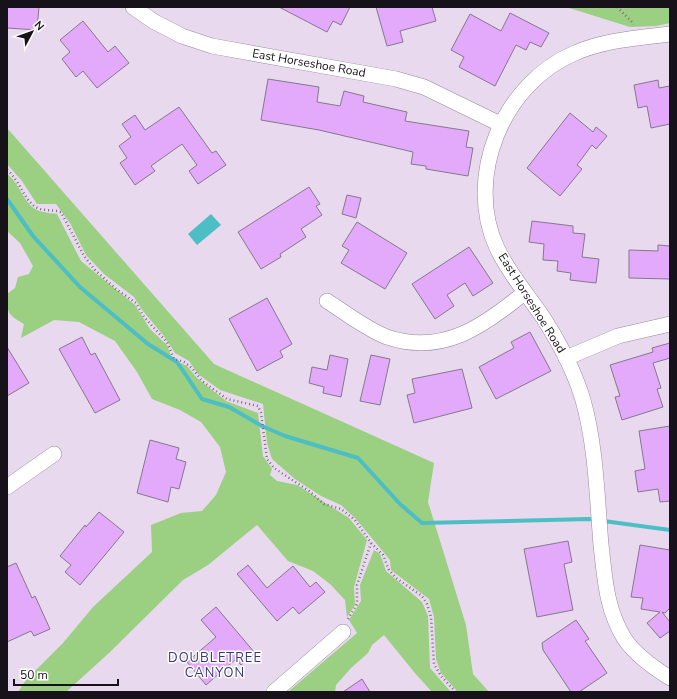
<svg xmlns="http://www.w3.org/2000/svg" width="677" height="699" font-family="'Nunito Sans',sans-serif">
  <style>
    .green { fill: #9bcf81 }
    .water { fill: #4dbec4 }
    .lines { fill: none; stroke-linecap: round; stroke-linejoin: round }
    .stream { stroke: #4dbec4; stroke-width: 4 }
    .building { fill: #e3aafc; stroke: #85788b }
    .minor-casing { stroke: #96899c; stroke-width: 16 }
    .path { stroke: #7a707e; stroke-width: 2.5; stroke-dasharray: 1 3; stroke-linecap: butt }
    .minor { stroke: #fff; stroke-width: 15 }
    .labels { text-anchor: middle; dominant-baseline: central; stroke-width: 3; stroke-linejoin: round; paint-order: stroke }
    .street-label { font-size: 12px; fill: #171219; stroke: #fff }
    .neighbourhood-label { font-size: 13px; letter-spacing: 1px; fill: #333974; stroke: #fff }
  </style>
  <rect width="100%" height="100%" fill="#e8d9ef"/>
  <!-- green -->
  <g class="green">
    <path d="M566 7H670V23L656 26 630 27Z"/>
    <path d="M7 128 214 364 434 463 428 502 466 625 473 674 489 692H458L441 673 436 659 434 617 429 599 391 570 390 560 356 519 341 505 321 496 295 479 272 459 267 443 263 404 220 390 198 374 189 361 175 353 164 336 143 311 134 297 104 274 86 255 70 223 56 204H37L22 181 7 164Z"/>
    <path d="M7 174C18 182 21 195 30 205 36 212 48 213 57 214L81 261 135 305 150 329 167 345 172 359 187 366 197 378 226 401 258 413 263 456 272 469 270 475 277 481 297 485 349 518 367 540 354 587 355 605 347 617 345 600 330 584 313 571 288 561 257 525 208 565 183 580 110 652 66 692H18L26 680 63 643 93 607 152 552 151 525 181 513 202 511 216 495 226 472 220 447 201 422 180 410 152 399 137 372 115 341 79 322 54 320 21 338 24 324C7 314 7 313 7 294L15 288 18 277 29 274 33 266 20 243 7 231Z"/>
    <path d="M374 550 380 554 386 571 422 602 428 616 430 668 451 692H432L414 672 384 635 372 645 368 653 351 668 336 685 335 692H288L357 633 349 620 361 601 360 585Z"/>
  </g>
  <!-- water -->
  <path class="water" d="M211 214 221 225 197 245 188 234Z"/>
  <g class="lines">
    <!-- stream -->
    <path class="stream" d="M7 199 33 236 80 287 148 344 177 362 202 399 229 407 262 426 285 436 358 458 400 504 422 523 589 519 670 530"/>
  </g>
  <!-- building -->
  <g class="building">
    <path d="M7 7H39L37 30 7 28Z"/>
    <path d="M279 7H350L341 25 333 21 327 32Z"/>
    <path d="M376 7H432L436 21 400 31 403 42 387 46Z"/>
    <path d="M510 13 549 33 541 47 530 42 526 50 516 45 495 86 459 67 464 57 451 50 470 14 501 31Z"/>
    <path d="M83 21 108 52 115 46 129 63 97 88 83 71 76 77 62 59 70 52 60 40Z"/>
    <path d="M268 79 319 87 317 102 340 106 344 91 364 96 363 102 407 112 405 121 469 131 466 147 473 148 468 176 426 169V166L411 164 413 152 319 130 261 120Z"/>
    <path d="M658 80 659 88 670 86V124L651 128 647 106 638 108 634 85Z"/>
    <path d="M179 107 212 153 216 151 226 165 198 184 189 171 197 165 182 144 151 166 155 171 135 185 120 163 127 158 119 146 131 137 122 124 135 115 145 130Z"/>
    <path d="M570 113 593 132 596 127 607 136 596 149 592 145 577 165 582 169 560 196 527 168Z"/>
    <path d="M309 187 320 204 316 206 322 215 301 229 306 237 280 254 281 257 261 269 238 232Z"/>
    <path d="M347 195 361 198 356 218 342 214Z"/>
    <path d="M532 221 573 226V233L585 234 582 257 599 259 596 283 570 280 571 273 557 271 558 261 543 260 544 244 529 242Z"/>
    <path d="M357 222 407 253 385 289 341 263 349 250 342 246Z"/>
    <path d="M658 245 670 246V279L629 278V250L658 251Z"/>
    <path d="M469 247 493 283 473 296 465 283 447 295 454 306 435 319 412 284Z"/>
    <path d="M267 298 292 344 280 351 283 357 257 371 229 319Z"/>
    <path d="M530 332 551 371 496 399 479 367 514 348 511 342Z"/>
    <path d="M82 337 91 355 95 353 120 400 95 413 59 349Z"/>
    <path d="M670 343V358L653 363 661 388 657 389 663 407 622 420 615 397 620 396 610 365 653 352 652 348Z"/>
    <path d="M7 347 29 383 7 396Z"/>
    <path d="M330 355 348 359 341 397 323 393 324 387 309 383 312 367 327 370Z"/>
    <path d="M371 355 390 359 380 405 360 401Z"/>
    <path d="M462 369 472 408 414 423 407 395 415 393 412 379Z"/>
    <path d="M670 426V501L660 502 658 489 638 492 635 471 645 469 639 431Z"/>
    <path d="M150 440 179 448 176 459 186 462 179 489 171 487 168 502 137 493Z"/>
    <path d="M99 512 124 532 80 585 65 572 71 565 60 556 85 525 86 527Z"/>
    <path d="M568 541 572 562 564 564 573 610 537 617 524 549Z"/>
    <path d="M640 545 670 550V608L665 613 662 612 670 622V631L660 638 647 623 660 612 641 609 643 598 631 597Z"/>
    <path d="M16 563 32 598 35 596 50 629 34 636 31 631 7 642V567Z"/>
    <path d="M248 565 267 588 293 566 310 587 316 582 325 592 299 614 293 607 277 621 237 574Z"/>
    <path d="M216 607 255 653 241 665 236 659 206 685 187 662 216 637 201 620Z"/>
    <path d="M576 620 589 639 585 641 607 673 579 692H571L543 650 542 643Z"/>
    <path d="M362 679 370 692H343Z"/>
  </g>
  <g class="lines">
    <!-- minor casing -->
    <g class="minor-casing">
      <g id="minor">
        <path d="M133 7 153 21 182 36 212 46 396 79 424 87 500 124"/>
        <path d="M670 34C638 38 605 40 575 53 503 83 464 177 497 248 510 276 530 297 546 322 561 346 575 373 583 400 596 446 597 497 601 545 605 579 606 608 624 638 635 655 654 668 670 678"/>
        <path d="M327 301C346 313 366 329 387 337 442 356 484 326 524 293"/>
        <path d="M566 358 618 336 670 324"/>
        <path d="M7 487 54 454"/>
        <path d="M274 692 343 632"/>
      </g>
    </g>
    <!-- path -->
    <g class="path">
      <path d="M617 7 634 24"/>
      <path d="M7 170C20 181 23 197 33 205 41 212 52 209 61 212L84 256 95 270 116 289 136 303 144 317 167 342 174 359 184 362 192 368 202 381 227 399 258 406 261 413 267 459 274 468 309 491 324 504 341 509 355 520 371 543 383 555 389 570 396 578 422 596 427 604 431 617 434 664 441 676 456 692"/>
      <path d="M348 619 357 604V585L371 543"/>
    </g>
    <!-- minor -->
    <use href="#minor" class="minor"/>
  </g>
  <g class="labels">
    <!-- street labels -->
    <g class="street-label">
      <text transform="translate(309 63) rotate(10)">East Horseshoe Road</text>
      <text transform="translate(532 303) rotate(58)">East Horseshoe Road</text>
    </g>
    <!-- neighbourhood labels -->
    <g class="neighbourhood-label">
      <text x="215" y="658">DOUBLETREE<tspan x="215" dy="15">CANYON</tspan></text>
    </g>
  </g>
  <!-- border -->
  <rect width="677" height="699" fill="none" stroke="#171219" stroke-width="16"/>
  <!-- north arrow -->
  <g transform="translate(32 32) rotate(49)" stroke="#ffffff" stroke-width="3" paint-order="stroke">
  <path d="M0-3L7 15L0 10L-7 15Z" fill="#171219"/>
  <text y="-6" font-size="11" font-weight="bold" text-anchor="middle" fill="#171219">N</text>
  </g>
  <!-- scale -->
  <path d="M14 679v6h104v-6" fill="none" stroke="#171219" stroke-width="2"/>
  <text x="20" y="679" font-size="12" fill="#171219" stroke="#ffffff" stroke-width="3" paint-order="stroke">50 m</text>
</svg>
